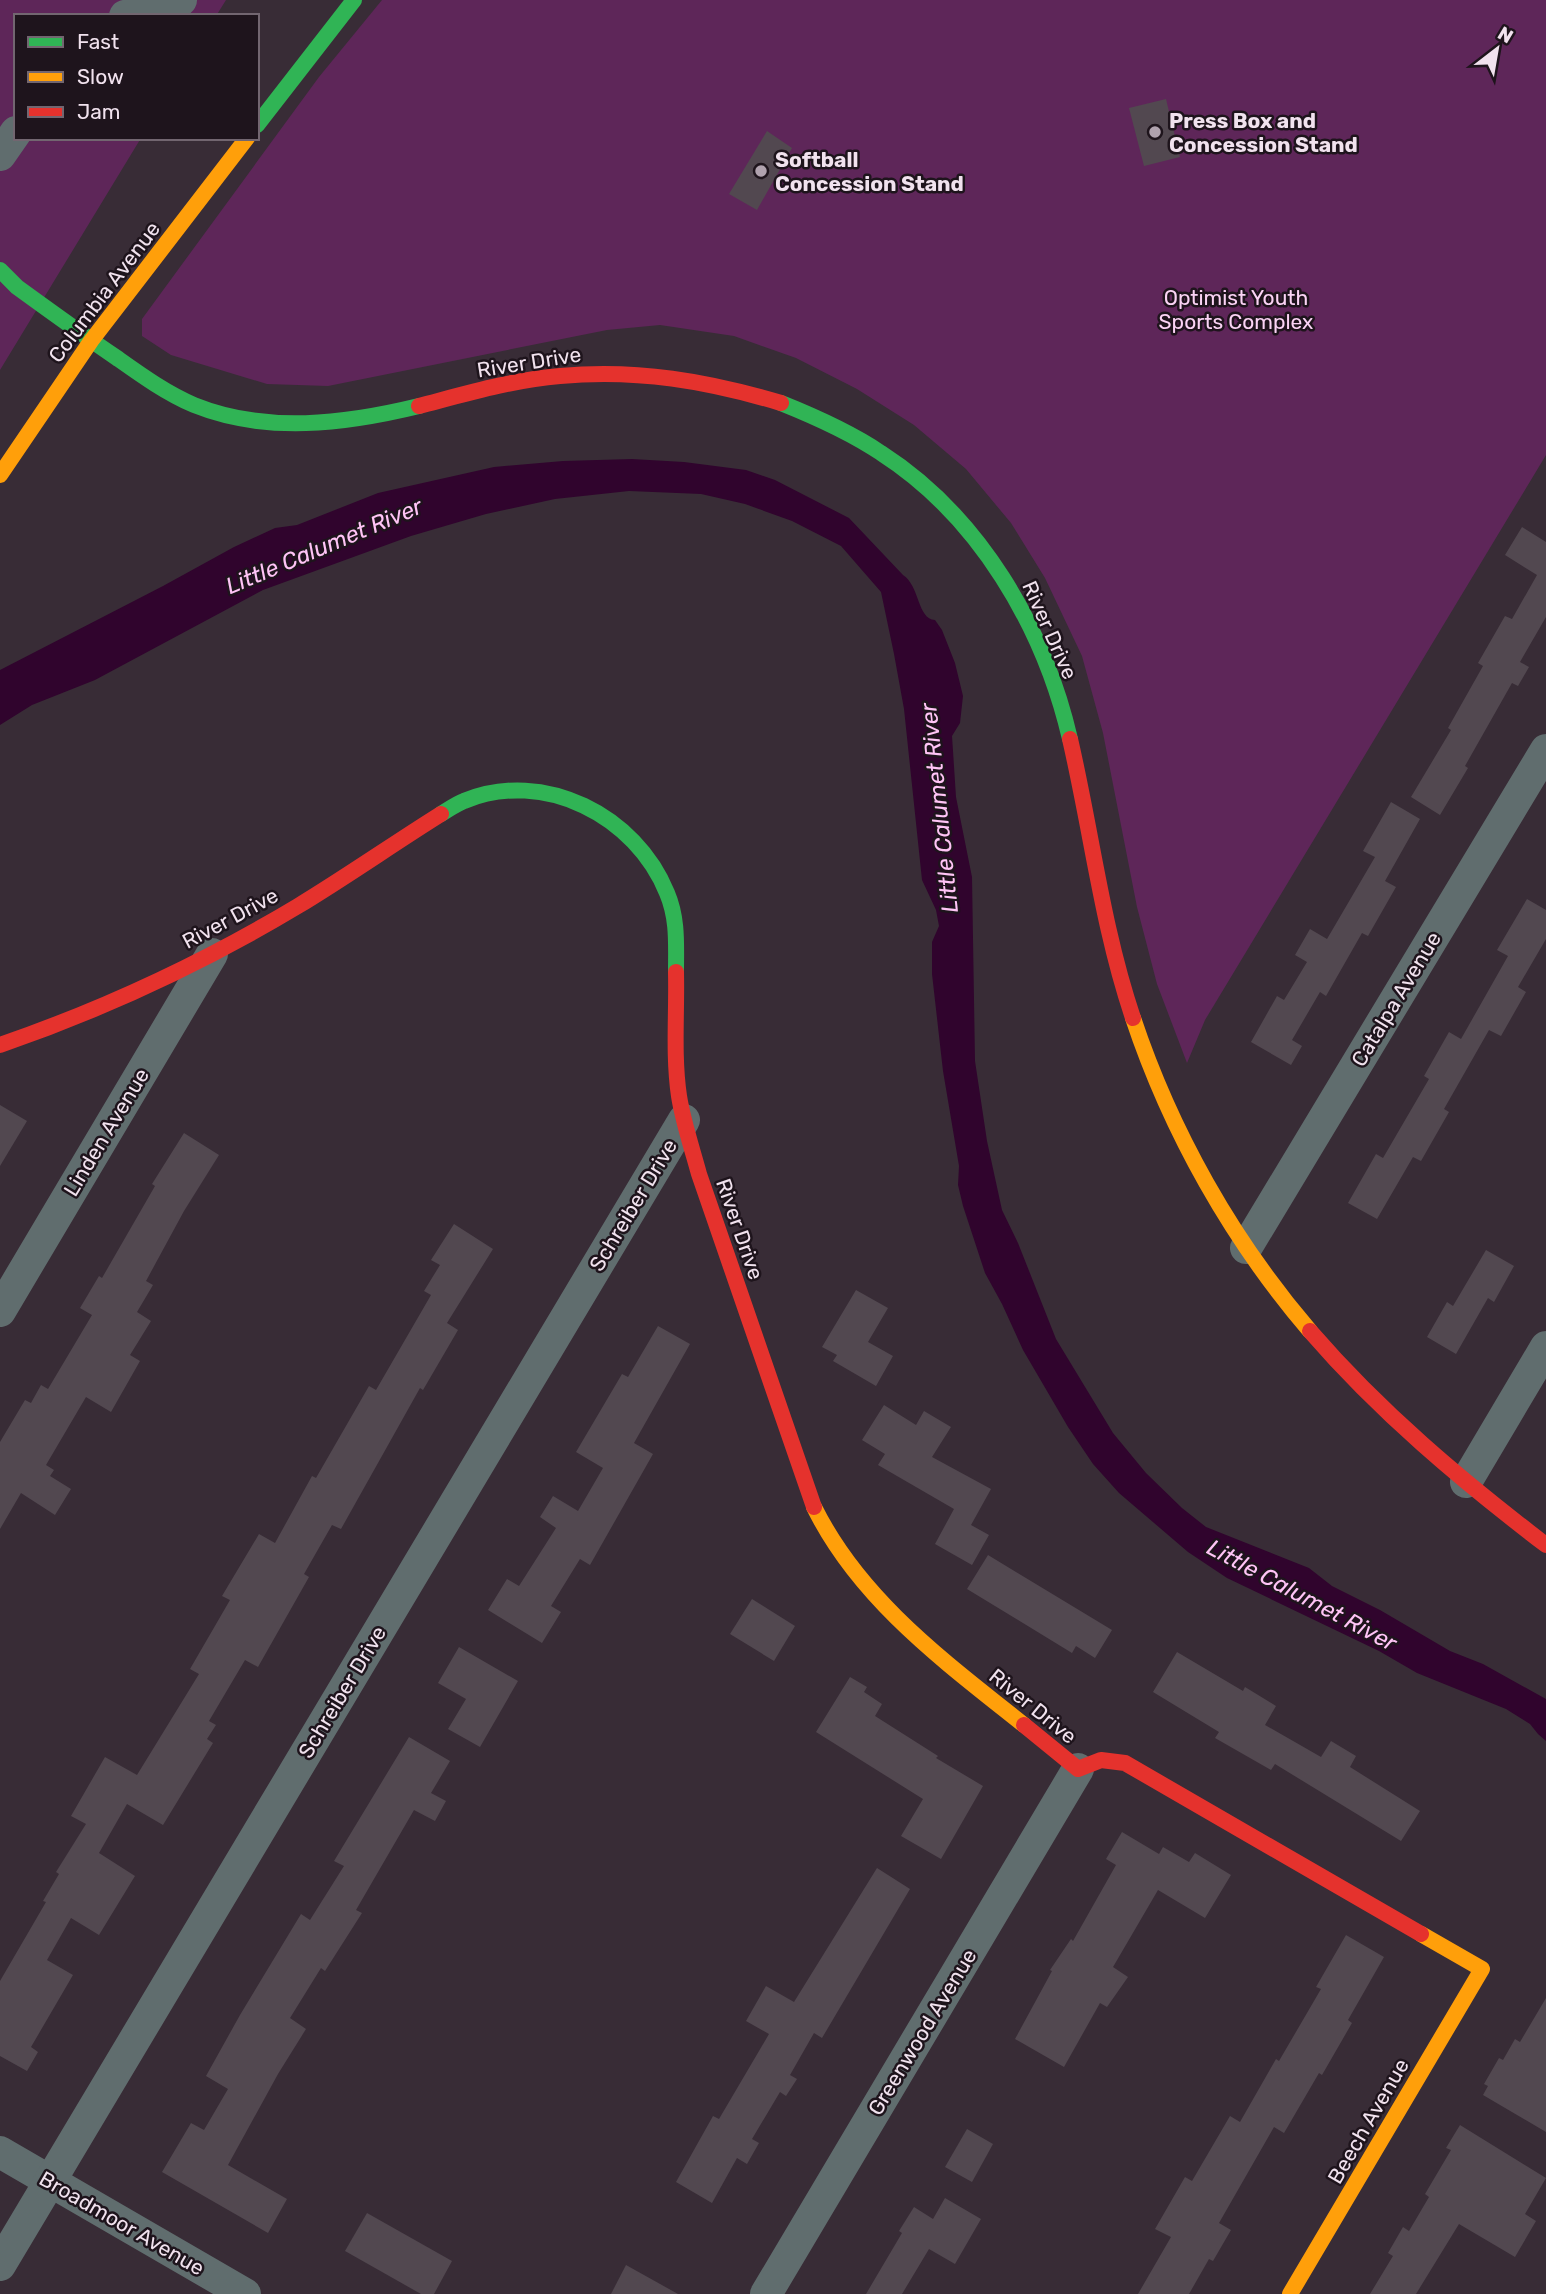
<svg xmlns="http://www.w3.org/2000/svg" width="1546" height="2294" font-family="Rubik,sans-serif">
  <style>
    .green { fill: #5e2659 }
    .water { fill: #30042d }
    .building { fill: #524850 }
    .lines { fill: none; stroke-linecap: round; stroke-linejoin: round }
    .street { stroke: #606d6e; stroke-width: 32 }
    .fast { stroke: #30b455; stroke-width: 16 }
    .slow { stroke: #ff9f0a; stroke-width: 16 }
    .jam { stroke: #e5322d; stroke-width: 16 }
    .poi-dot { fill: #b0a2ae; stroke: #1e141c; stroke-width: 2.5 }
    .labels { text-anchor: middle; dominant-baseline: central; stroke-width: 5; stroke-linejoin: round; paint-order: stroke }
    .poi-label { font-size: 21px; font-weight: bold; fill: #f1e2ee; stroke: #1e141c; text-anchor: start }
    .street-label { font-size: 21px; fill: #f1e2ee; stroke: #1e141c }
    .park-label { font-size: 21px; fill: #fbd3f5; stroke: #1e141c }
    .water-label { font-size: 23px; font-style: italic; fill: #ffc4f6; stroke: #1e141c }
  </style>
  <rect width="100%" height="100%" fill="#382c36"/>
  <!-- green -->
  <g class="green">
    <path d="M0 0H226L216 16H16V138H141L0 370Z"/>
    <path d="M382 0H1546V455L1205 1020 1187 1063 1157 984 1137 907 1103 733 1082 656 1045 578 1011 523 966 469 914 425 857 389 796 358 734 336 660 325 607 330 328 386 267 384 171 355 142 336V319L319 77Z"/>
  </g>
  <!-- water -->
  <path class="water" d="M632 459 684 462 746 470 775 480 849 518 903 575C920 586 917 619 935 620L942 630 955 663 963 696 960 723 952 736 953 751 956 797 972 877 975 1061 987 1141 1002 1210 1018 1243 1056 1339 1113 1433 1146 1473 1182 1508 1206 1527 1309 1568 1332 1586 1380 1610 1450 1651 1483 1664 1546 1699V1741L1538 1734 1530 1724 1506 1709 1417 1673 1379 1651 1227 1578 1188 1552 1119 1493 1093 1464 1068 1427 1023 1350 1002 1304 985 1273 963 1206 958 1185 959 1166 943 1071 932 974V942L939 926 936 910 922 880 904 709 894 654 881 592 841 546 792 521 745 504 701 494 629 491 555 499 486 514 411 536 263 590 95 680 32 705 0 725V670L163 586 234 547 275 528 297 525 378 493 494 467 563 461Z"/>
  <!-- building -->
  <g class="building">
    <path d="M1166 99 1180 157 1144 166 1129 108Z"/>
    <path d="M767 131 792 148 757 210 729 194Z"/>
    <path d="M1522 527 1546 542V617L1520 662 1529 667 1518 686 1512 683 1465 766 1468 768 1440 815 1411 797 1451 730 1448 728 1483 666 1478 663 1505 616 1512 619 1537 575 1505 555Z"/>
    <path d="M1391 802 1420 819 1385 881 1396 887 1368 936 1362 933 1326 996 1320 992 1292 1040 1302 1046 1291 1065 1251 1042 1277 996 1284 1000 1307 962 1295 955 1310 929 1327 939 1375 857 1363 851Z"/>
    <path d="M1527 899 1546 910V939L1518 987 1526 992 1501 1036 1489 1030 1444 1109 1449 1112 1421 1161 1413 1157 1377 1219 1348 1203 1376 1154 1383 1158 1429 1079 1424 1076 1449 1032 1461 1039 1508 956 1497 950Z"/>
    <path d="M0 1105 27 1121 0 1166Z"/>
    <path d="M184 1133 219 1155 184 1211 146 1281 153 1285 137 1312 151 1321 130 1355 140 1361 111 1412 86 1397 46 1465 54 1470 50 1476 71 1489 55 1515 21 1493 0 1529V1442L25 1400 31 1403 41 1385 48 1389 92 1315 80 1308 99 1276 102 1278 155 1186 152 1184Z"/>
    <path d="M454 1224 493 1249 447 1323 458 1330 423 1390 420 1388 341 1529 332 1525 304 1574 309 1577 258 1667 245 1660 209 1721 216 1725 207 1739 213 1743 163 1825 127 1804 99 1853 135 1876 99 1935 71 1918 47 1960 73 1975 31 2047 38 2052 27 2071 0 2056V1981L46 1902 43 1901 59 1874 56 1872 86 1824 71 1816 105 1757 137 1775 199 1674 190 1669 230 1600 222 1596 259 1534 275 1543 312 1476 316 1478 369 1386 376 1390 431 1295 424 1291 440 1265 431 1260Z"/>
    <path d="M1486 1250 1514 1266 1494 1302 1488 1298 1456 1354 1427 1337 1447 1302 1453 1306Z"/>
    <path d="M856 1290 888 1308 868 1342 893 1356 876 1386 833 1361 837 1355 822 1347Z"/>
    <path d="M658 1326 690 1344 634 1443 653 1454 590 1565 580 1559 551 1606 561 1612 542 1643 488 1610 507 1579 519 1586 556 1528 540 1517 553 1496 578 1511 603 1468 576 1452 622 1374 628 1377Z"/>
    <path d="M884 1405 916 1425 924 1411 951 1427 932 1457 991 1489 971 1525 989 1535 972 1565 935 1544 954 1509 878 1465 885 1454 862 1440Z"/>
    <path d="M988 1555 1112 1630 1095 1658 1076 1646 1072 1653 967 1589Z"/>
    <path d="M752 1599 795 1626 774 1661 730 1634Z"/>
    <path d="M459 1647 518 1681 480 1747 448 1729 466 1699 438 1683Z"/>
    <path d="M1177 1652 1243 1691 1245 1687 1276 1706 1265 1725 1321 1757 1331 1741 1356 1756 1350 1767 1420 1811 1401 1841 1275 1764 1271 1770 1215 1738 1219 1732 1153 1692Z"/>
    <path d="M850 1677 867 1687 864 1692 882 1704 875 1716 938 1756 936 1758 983 1786 941 1859 901 1836 923 1799 816 1732Z"/>
    <path d="M409 1737 450 1761 431 1793 446 1801 435 1821 414 1810 356 1910 362 1913 325 1971 321 1968 290 2018 306 2029 278 2074 228 2165 287 2199 268 2233 162 2172 191 2123 204 2130 228 2089 206 2076 240 2015 301 1914 310 1920 344 1866 334 1861Z"/>
    <path d="M1122 1832 1159 1854 1163 1847 1189 1862 1195 1853 1231 1875 1205 1918 1158 1890 1113 1967 1128 1977 1107 2007 1100 2003 1064 2067 1015 2039 1052 1971 1050 1970 1071 1939 1073 1941 1116 1865 1106 1859Z"/>
    <path d="M877 1868 910 1889 822 2038 814 2033 790 2075 797 2079 786 2096 780 2092 752 2139 759 2143 747 2164 737 2158 712 2203 676 2182 713 2116 719 2119 769 2034 746 2021 766 1986 794 2002Z"/>
    <path d="M1346 1935 1384 1957 1348 2020 1352 2023 1322 2075 1319 2073 1284 2133 1274 2127 1219 2223 1231 2230 1213 2261 1209 2259 1189 2294H1138L1171 2237 1155 2229 1185 2177 1192 2181 1230 2116 1240 2122 1276 2059 1279 2061 1321 1989 1316 1987Z"/>
    <path d="M1546 1998V2132L1483 2095 1488 2086 1484 2084 1499 2058 1503 2060 1515 2039 1520 2042Z"/>
    <path d="M1460 2125 1546 2178 1525 2214 1536 2221 1515 2257 1459 2224 1416 2294H1370L1393 2256 1388 2253 1403 2227 1409 2231 1429 2197 1425 2194 1451 2150 1446 2148Z"/>
    <path d="M967 2129 993 2144 972 2182 945 2167Z"/>
    <path d="M945 2198 981 2219 955 2264 929 2249 902 2294H866L902 2233 899 2231 914 2207 933 2219Z"/>
    <path d="M367 2213 452 2261 434 2294H421L345 2251Z"/>
    <path d="M626 2265 678 2294H611Z"/>
  </g>
  <g class="lines">
    <!-- street -->
    <g class="street">
      <path d="M125 16 181 0"/>
      <path d="M0 155 16 132"/>
      <path d="M1246 1248 1546 750"/>
      <path d="M0 1311 212 954"/>
      <path d="M1466 1482 1546 1347"/>
      <path d="M0 2152 245 2294"/>
      <path d="M0 2265 684 1120"/>
      <path d="M766 2294 1078 1769"/>
    </g>
    <!-- fast -->
    <g class="fast">
      <path d="M257 125 354 0"/>
      <path d="M0 270 17 287C50 311 83 335 117 358 141 375 166 393 194 405 266 434 345 424 419 406"/>
      <path d="M781 403C816 417 850 432 881 453 979 516 1044 627 1070 739"/>
      <path d="M441 814C448 810 456 804 464 801 544 768 636 816 667 893 678 919 676 944 676 972"/>
    </g>
    <!-- slow -->
    <g class="slow">
      <path d="M0 475 91 341 247 138"/>
      <path d="M1133 1018C1171 1132 1232 1240 1310 1331"/>
      <path d="M814 1507C860 1600 944 1661 1024 1725"/>
      <path d="M1290 2294 1482 1969 1421 1934"/>
    </g>
    <!-- jam -->
    <g class="jam">
      <path d="M419 406C465 394 512 380 560 376 638 369 707 381 781 403"/>
      <path d="M1070 739C1092 834 1102 926 1133 1018"/>
      <path d="M676 972C677 1013 673 1055 679 1096 683 1122 692 1148 699 1174L814 1507"/>
      <path d="M0 1045C104 1009 203 963 298 906 346 877 393 844 441 814"/>
      <path d="M1310 1331C1380 1412 1461 1480 1546 1545"/>
      <path d="M1024 1725 1078 1769 1101 1760 1125 1763 1421 1934"/>
    </g>
  </g>
  <!-- markers -->
  <g class="poi-dot">
    <circle cx="1155" cy="132" r="7"/>
    <circle cx="761" cy="171" r="7"/>
  </g>
  <g class="labels">
    <!-- poi labels -->
    <g class="poi-label">
      <text x="1169" y="120">Press Box and<tspan x="1169" dy="24">Concession Stand</tspan></text>
      <text x="775" y="159">Softball<tspan x="775" dy="24">Concession Stand</tspan></text>
    </g>
    <!-- street labels -->
    <g class="street-label">
      <text transform="translate(104 292) rotate(-53)">Columbia Avenue</text>
      <text transform="translate(529 362) rotate(-9)">River Drive</text>
      <text transform="translate(1050 630) rotate(66)">River Drive</text>
      <text transform="translate(230 918) rotate(-28)">River Drive</text>
      <text transform="translate(1396 999) rotate(-59)">Catalpa Avenue</text>
      <text transform="translate(106 1132) rotate(-59)">Linden Avenue</text>
      <text transform="translate(633 1205) rotate(-59)">Schreiber Drive</text>
      <text transform="translate(740 1229) rotate(71)">River Drive</text>
      <text transform="translate(342 1692) rotate(-59)">Schreiber Drive</text>
      <text transform="translate(1033 1706) rotate(39)">River Drive</text>
      <text transform="translate(922 2032) rotate(-59)">Greenwood Avenue</text>
      <text transform="translate(1368 2121) rotate(-60)">Beech Avenue</text>
      <text transform="translate(122 2223) rotate(30)">Broadmoor Avenue</text>
    </g>
    <!-- park labels -->
    <g class="park-label">
      <text x="1236" y="297">Optimist Youth<tspan x="1236" dy="24">Sports Complex</tspan></text>
    </g>
    <!-- water labels -->
    <g class="water-label">
      <text transform="translate(324 546) rotate(-23)">Little Calumet River</text>
      <text transform="translate(939 808) rotate(-96)">Little Calumet River</text>
      <text transform="translate(1302 1595) rotate(28)">Little Calumet River</text>
    </g>
  </g>
  <!-- legend -->
  <rect x="14" y="14" width="245" height="126" fill="#1e141c" stroke="#726670" stroke-width="2"/>
  <rect x="28" y="37" width="35" height="10" fill="#30b455" stroke="#726670" stroke-width="2"/>
  <text x="77" y="49" font-size="21" fill="#f1e2ee">Fast</text>
  <rect x="28" y="72" width="35" height="10" fill="#ff9f0a" stroke="#726670" stroke-width="2"/>
  <text x="77" y="84" font-size="21" fill="#f1e2ee">Slow</text>
  <rect x="28" y="107" width="35" height="10" fill="#e5322d" stroke="#726670" stroke-width="2"/>
  <text x="77" y="119" font-size="21" fill="#f1e2ee">Jam</text>
  <!-- north arrow -->
  <g transform="translate(1497 49) rotate(31)" stroke="#1e141c" stroke-width="5" paint-order="stroke">
  <path d="M0-5L12 26L0 18L-12 26Z" fill="#f1e2ee"/>
  <text y="-10" font-size="19" font-weight="bold" text-anchor="middle" fill="#f1e2ee">N</text>
  </g>
</svg>
